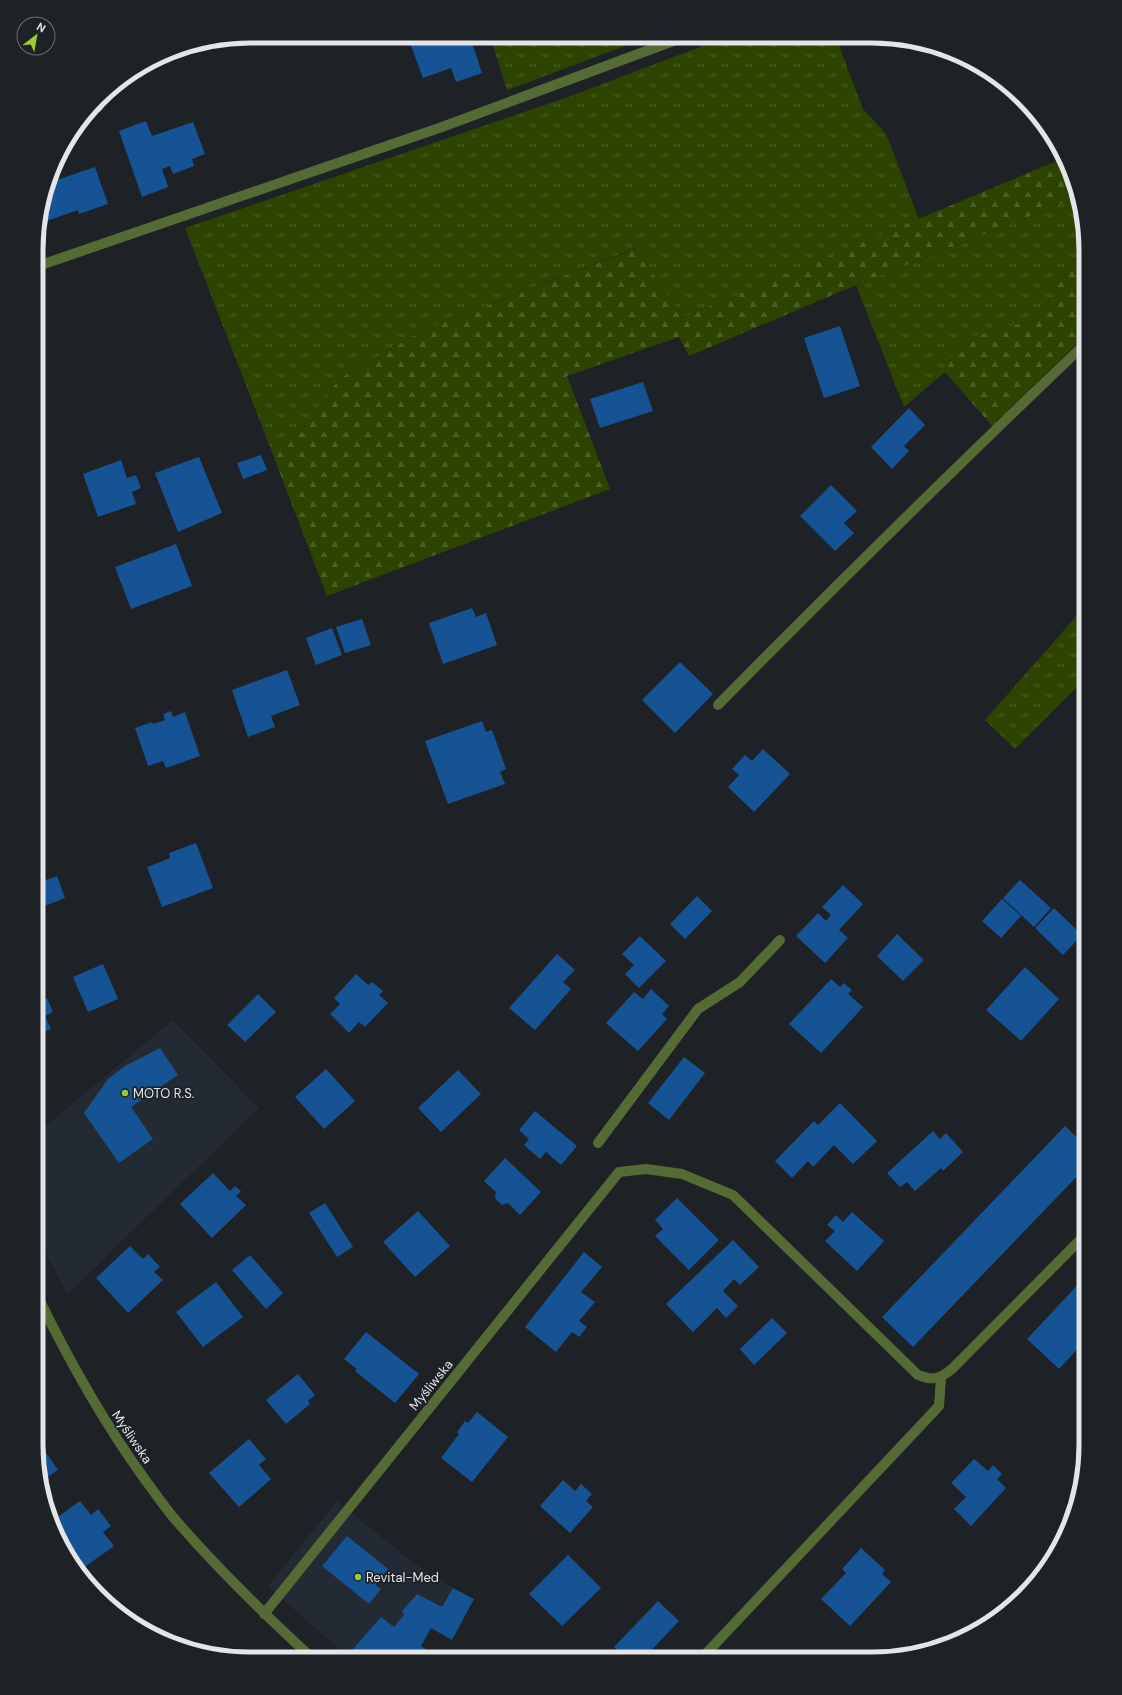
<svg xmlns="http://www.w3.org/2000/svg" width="1122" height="1695" font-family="'DM Sans',sans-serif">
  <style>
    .built { fill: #232a33 }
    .grass { fill: url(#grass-tufts) }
    .forest { fill: url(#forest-firs) }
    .building { fill: #165395 }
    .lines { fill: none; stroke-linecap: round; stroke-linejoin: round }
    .service { stroke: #556b36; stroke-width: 10 }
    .minor { stroke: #556b36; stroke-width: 10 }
    .tertiary { stroke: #556b36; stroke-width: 10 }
    .poi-dot { fill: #97cc38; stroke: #1e2125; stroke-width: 1.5 }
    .labels { text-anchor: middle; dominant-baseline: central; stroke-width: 3.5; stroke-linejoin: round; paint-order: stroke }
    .poi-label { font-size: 13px; fill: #e3e5e8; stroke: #1e2125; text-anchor: start }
    .street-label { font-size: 13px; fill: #e3e5e8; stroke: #1e2125 }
    .rim { fill: none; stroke: #e3e5e8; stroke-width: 5 }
  </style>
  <defs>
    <pattern id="grass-tufts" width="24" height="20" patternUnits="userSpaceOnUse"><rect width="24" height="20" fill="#2d4300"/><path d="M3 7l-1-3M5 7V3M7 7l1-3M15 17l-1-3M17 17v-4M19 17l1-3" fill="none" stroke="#4b5e25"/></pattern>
    <pattern id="forest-firs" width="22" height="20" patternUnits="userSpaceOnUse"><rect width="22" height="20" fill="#2d4300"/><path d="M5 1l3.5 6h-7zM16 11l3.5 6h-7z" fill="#4b5e25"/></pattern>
  </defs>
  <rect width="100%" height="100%" fill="#1e2125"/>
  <!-- built -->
  <g class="built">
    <path d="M173 1020 259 1108 67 1294 36 1233V1134Z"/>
    <path d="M337 1501 416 1565 453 1588 421 1646 349 1658 268 1586Z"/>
  </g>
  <!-- grass -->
  <g class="grass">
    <path d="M490 37H649L507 90Z"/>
    <path d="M726 37 836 38 863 109 886 134 919 219 684 317 658 284 639 247 423 330 339 379 301 431 270 447 185 228 571 96Z"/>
    <path d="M1076 198 1086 254 1058 284 1040 318 968 338 954 347 945 372 904 407 856 285Z"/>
    <path d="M1086 605V678L1015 749 985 720Z"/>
  </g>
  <!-- forest -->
  <g class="forest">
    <path d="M1064 158 1070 168 1076 198 856 285 689 356 679 337 567 376 610 489 327 596 270 447 301 431 339 379 423 330 640 247 658 284 684 317Z"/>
    <path d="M1086 254V335L992 426 945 372 954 347 968 338 1040 318 1058 284Z"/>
  </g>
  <!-- building -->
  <g class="building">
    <path d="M425 37H470L482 73 456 82 451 68 423 78 410 43 426 39Z"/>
    <path d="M146 121 152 136 193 122 205 154 192 159 194 166 173 174 170 166 162 169 168 187 142 197 119 131Z"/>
    <path d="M95 167 108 204 79 214 78 210 41 223 39 217 51 182Z"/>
    <path d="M840 326 860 386 824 398 804 338Z"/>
    <path d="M643 382 653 411 600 428 590 399Z"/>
    <path d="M909 408 925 425 904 446 909 451 892 469 871 447Z"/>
    <path d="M261 455 267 470 243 479 237 463Z"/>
    <path d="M199 457 222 513 178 532 155 473Z"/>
    <path d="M121 460 127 478 136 475 141 488 132 492 136 504 98 517 83 474Z"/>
    <path d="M831 485 857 511 844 523 854 533 835 551 800 516Z"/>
    <path d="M176 544 192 586 131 609 115 567Z"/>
    <path d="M472 608 476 617 486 613 497 645 443 664 429 623Z"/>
    <path d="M362 619 371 645 345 653 336 627Z"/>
    <path d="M332 628 342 655 316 665 306 638Z"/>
    <path d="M680 662 713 694 675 733 642 700Z"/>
    <path d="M287 670 300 705 271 716 275 727 248 737 232 690Z"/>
    <path d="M171 711 173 717 185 712 200 756 166 768 163 761 148 766 135 728 152 722 153 724 165 720 163 714Z"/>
    <path d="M482 721 486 732 492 730 506 769 500 772 505 784 448 804 425 741Z"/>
    <path d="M763 749 790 774 754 812 728 787 739 775 732 769 745 755 752 761Z"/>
    <path d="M196 843 213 888 162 907 147 867 170 858 169 853Z"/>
    <path d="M57 876 65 898 37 909V883Z"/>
    <path d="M1020 880 1051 908 1034 927 1003 898Z"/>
    <path d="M843 885 863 904 839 930 848 938 825 963 796 936 818 913 826 921 831 915 822 907Z"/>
    <path d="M697 896 712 911 685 939 670 924Z"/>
    <path d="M1002 899 1021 916 1001 938 982 921Z"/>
    <path d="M1054 908 1082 935 1063 955 1035 928Z"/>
    <path d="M897 934 924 960 903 981 877 956Z"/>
    <path d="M640 936 666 961 639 988 625 974 634 965 622 954Z"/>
    <path d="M557 954 575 970 563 982 571 989 535 1030 509 1008Z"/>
    <path d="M103 964 118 999 88 1012 73 977Z"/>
    <path d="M1025 967 1059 999 1021 1041 986 1010Z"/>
    <path d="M356 974 368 985 372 982 383 991 379 995 388 1003 365 1027 359 1022 349 1033 330 1014 340 1004 334 998Z"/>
    <path d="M831 979 840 987 844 983 852 990 848 994 863 1007 821 1053 789 1024Z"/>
    <path d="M651 989 669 1006 662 1014 667 1019 638 1051 606 1023 634 992 643 999Z"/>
    <path d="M258 994 276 1012 245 1042 227 1025Z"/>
    <path d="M37 996 39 1002 47 998 53 1012 45 1016 51 1029 37 1035Z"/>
    <path d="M160 1048 178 1075 131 1107 153 1139 119 1163 84 1113 108 1079 125 1066Z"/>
    <path d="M684 1057 705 1073 669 1120 648 1103Z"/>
    <path d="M326 1069 355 1101 324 1129 295 1097Z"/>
    <path d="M458 1070 481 1094 441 1132 418 1108Z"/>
    <path d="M840 1103 877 1141 853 1164 834 1145 813 1167 808 1161 792 1178 775 1161 814 1121 818 1125Z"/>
    <path d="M535 1111 577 1146 561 1165 546 1152 540 1159 524 1145 529 1139 519 1130Z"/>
    <path d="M1065 1126 1086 1146V1167L913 1347 882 1317Z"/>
    <path d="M933 1131 940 1139 946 1133 963 1152 943 1171 941 1168 915 1191 907 1182 900 1187 887 1173Z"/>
    <path d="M505 1158 541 1192 520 1215 508 1203 502 1205 495 1198 496 1192 484 1181Z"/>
    <path d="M213 1173 230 1191 235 1186 241 1191 236 1196 246 1205 212 1238 180 1204Z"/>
    <path d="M677 1198 719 1240 689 1270 655 1236 663 1229 655 1220Z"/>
    <path d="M325 1203 353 1247 337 1257 309 1213Z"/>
    <path d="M418 1211 450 1246 415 1277 383 1242Z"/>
    <path d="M852 1212 884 1241 857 1271 825 1241 835 1231 827 1225 836 1215 843 1222Z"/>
    <path d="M733 1240 759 1267 740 1285 734 1279 723 1291 738 1306 726 1318 717 1308 693 1332 666 1304Z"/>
    <path d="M130 1246 143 1259 148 1254 160 1267 154 1272 163 1280 128 1313 96 1278Z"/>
    <path d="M584 1252 602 1267 581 1292 595 1302 579 1321 587 1327 579 1337 572 1332 556 1352 525 1327Z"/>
    <path d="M250 1255 283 1293 266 1309 232 1270Z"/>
    <path d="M1086 1276V1340L1059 1369 1027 1339Z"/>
    <path d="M216 1282 243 1317 203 1347 176 1312Z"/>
    <path d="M772 1318 787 1333 754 1365 740 1349Z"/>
    <path d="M366 1332 419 1374 395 1403 355 1371 357 1369 344 1359Z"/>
    <path d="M298 1374 315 1395 308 1401 310 1404 286 1424 266 1400Z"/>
    <path d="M477 1412 508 1437 472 1482 441 1458 459 1434 457 1432 465 1421 468 1423Z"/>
    <path d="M36 1438 58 1470 43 1480 36 1445Z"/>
    <path d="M249 1439 266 1459 259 1465 271 1479 239 1507 209 1473Z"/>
    <path d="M974 1459 988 1471 993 1465 1002 1474 997 1479 1006 1488 971 1526 954 1509 966 1497 951 1483Z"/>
    <path d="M563 1480 575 1491 581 1484 592 1494 586 1501 593 1507 570 1533 540 1506Z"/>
    <path d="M80 1501 91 1515 98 1509 111 1526 103 1532 114 1546 79 1571 52 1527 51 1522Z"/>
    <path d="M347 1536 388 1569 375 1585 381 1589 369 1604 322 1566Z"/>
    <path d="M861 1548 885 1570 882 1574 891 1582 850 1626 821 1599 846 1573 842 1569Z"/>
    <path d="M568 1555 601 1588 562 1626 529 1594Z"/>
    <path d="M453 1588 474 1599 452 1640 431 1628 421 1646 439 1658H349L347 1656 381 1617 394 1627 404 1615 402 1611 417 1594 442 1607Z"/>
    <path d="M658 1601 679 1621 644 1658H626L614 1647Z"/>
    <path d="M159 1628 166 1637 163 1640 152 1633Z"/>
  </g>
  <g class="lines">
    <!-- service -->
    <g class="service">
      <path d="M92 110 98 107"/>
      <path d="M38 266 442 127 684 37"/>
      <path d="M718 705C839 582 961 462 1086 343"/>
      <path d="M598 1143 698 1009 740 982 780 940"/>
      <path d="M701 1659 939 1406 941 1378"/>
    </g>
    <!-- minor -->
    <path class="minor" d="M264 1614 619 1172 646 1169 682 1174 733 1195 918 1375C934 1381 939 1379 952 1369L1086 1234"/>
    <!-- tertiary -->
    <path class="tertiary" d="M36 1293C68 1359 103 1422 146 1481 155 1493 164 1506 173 1517 216 1567 263 1613 311 1657"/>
  </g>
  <!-- markers -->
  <g class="poi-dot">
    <circle cx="125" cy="1093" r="4"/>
    <circle cx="358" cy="1577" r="4"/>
  </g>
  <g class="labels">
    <!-- poi labels -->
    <g class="poi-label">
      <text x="133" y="1093">MOTO R.S.</text>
      <text x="366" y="1577">Revital-Med</text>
    </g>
    <!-- street labels -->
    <g class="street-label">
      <text transform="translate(431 1385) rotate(-51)">Myśliwska</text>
      <text transform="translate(132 1437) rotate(56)">Myśliwska</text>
    </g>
  </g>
  <!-- crop -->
  <path d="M0 0H1122V1695H0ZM250 43H872A207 207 0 0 1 1079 250V1445A207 207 0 0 1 872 1652H250A207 207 0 0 1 43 1445V250A207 207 0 0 1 250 43Z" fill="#1e2125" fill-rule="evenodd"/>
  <path class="rim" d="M250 43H872A207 207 0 0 1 1079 250V1445A207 207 0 0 1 872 1652H250A207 207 0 0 1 43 1445V250A207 207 0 0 1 250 43Z"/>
  <!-- north arrow -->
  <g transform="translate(36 36) rotate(31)"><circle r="19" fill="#1e2125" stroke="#6d6f73"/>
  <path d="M0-3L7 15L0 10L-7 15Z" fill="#97cc38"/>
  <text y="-6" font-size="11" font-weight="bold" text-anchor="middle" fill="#e3e5e8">N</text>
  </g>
</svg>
